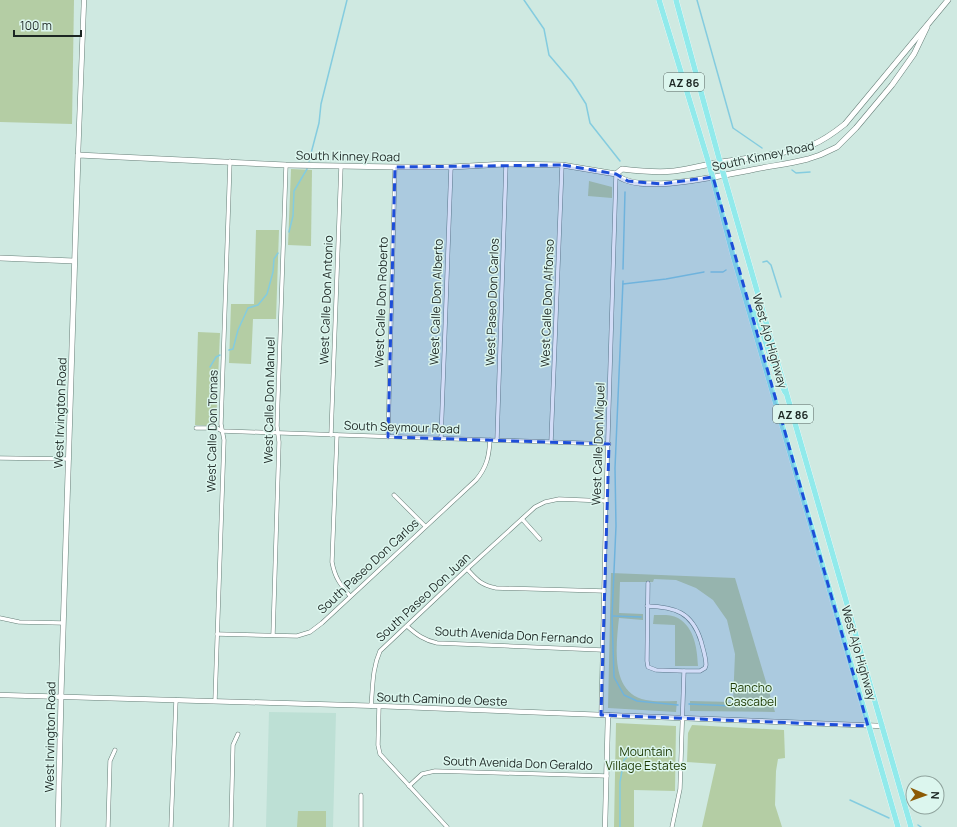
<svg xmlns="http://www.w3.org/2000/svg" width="957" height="827" font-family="Manrope,sans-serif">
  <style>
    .built { fill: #bde0d5 }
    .green { fill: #b4cda4 }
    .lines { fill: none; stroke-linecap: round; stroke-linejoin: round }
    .stream { stroke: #84ccdf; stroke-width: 1.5 }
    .minor-casing { stroke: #677f78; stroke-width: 4.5 }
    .tertiary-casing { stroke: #677f78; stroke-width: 5.5 }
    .secondary-casing { stroke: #677f78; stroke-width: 6 }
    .primary-casing { stroke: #fff; stroke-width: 6 }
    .minor { stroke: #fff; stroke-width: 3.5 }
    .tertiary { stroke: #fff; stroke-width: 4.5 }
    .secondary { stroke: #fff; stroke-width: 5 }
    .primary { stroke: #91eaeb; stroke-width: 5.5 }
    .marked { fill: #1d4ed8; fill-opacity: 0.2; stroke: #1d4ed8; stroke-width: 3; stroke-dasharray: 8 5; stroke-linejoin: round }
    .labels { text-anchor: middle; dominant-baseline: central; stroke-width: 3; stroke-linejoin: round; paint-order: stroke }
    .shield { fill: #dcf6ee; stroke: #566460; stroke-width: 1 }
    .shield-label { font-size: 11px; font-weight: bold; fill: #1c2623 }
    .street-label { font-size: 12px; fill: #1c2623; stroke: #dcf6ee }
    .park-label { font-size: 12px; fill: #1d3902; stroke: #dcf6ee }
  </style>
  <rect width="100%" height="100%" fill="#cfe9e1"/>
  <!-- built -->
  <path class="built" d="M269 712 336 713 333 827H266Z"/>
  <!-- green -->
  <g class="green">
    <path d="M0 0H74L72 124 0 122Z"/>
    <path d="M291 169 312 170 311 246 288 245Z"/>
    <path d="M589 181 612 187V198L588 196Z"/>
    <path d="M256 230H279L276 319H253L251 364 229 363 231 304H254Z"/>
    <path d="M198 332 220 333 216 426 195 425Z"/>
    <path d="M611 573 735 578 775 712 690 711V701L733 702 735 654 727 620 713 600 696 588 676 580 654 579 653 582H620L619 613 643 614V620L619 618C616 646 610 693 646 700 655 702 667 701 677 701L676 712 608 708Z"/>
    <path d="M654 615C661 615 671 614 678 618 695 628 697 649 698 666H675V625L653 624Z"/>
    <path d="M616 723 676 726 675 791 634 790V827H614Z"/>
    <path d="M692 725 784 730 785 758 778 759 776 771 775 805 782 827H702L716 764 687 762 688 733Z"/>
    <path d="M298 811H326V827H297Z"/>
  </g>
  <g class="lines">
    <!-- stream -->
    <g class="stream">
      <path d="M524 0 544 29 549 55 572 82 586 104 590 123 620 161"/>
      <path d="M697 0 733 128 762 148"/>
      <path d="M309 161 319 123 321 104 347 0"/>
      <path d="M792 170 796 173 810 172"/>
      <path d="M289 232 293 216 294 191 307 169"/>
      <path d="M763 262 767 261 771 265 781 297"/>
      <path d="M623 269 625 192"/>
      <path d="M711 272H723L726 270"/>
      <path d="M623 281 615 468 616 526 612 616 614 677 624 695 637 701 678 705"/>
      <path d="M623 284 666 279 704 272"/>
      <path d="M229 350 233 349 238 330 248 308 258 305 267 294 273 272 274 259 278 253"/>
      <path d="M210 367 216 357 220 355"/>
      <path d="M613 616 641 617"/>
      <path d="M689 704 734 706"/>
      <path d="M850 800 889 818"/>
      <path d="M918 825 921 827"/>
      <path d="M620 827V782L624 760 634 751"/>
    </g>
    <!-- minor casing -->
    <g class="minor-casing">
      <g id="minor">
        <path d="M196 428H217L222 431 609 444"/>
        <path d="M331 435 341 166"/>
        <path d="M337 435 332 562C335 578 340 584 350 596"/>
        <path d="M388 437 395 167"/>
        <path d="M441 439 451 167"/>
        <path d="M497 440 506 164"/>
        <path d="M551 442 562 165"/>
        <path d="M0 458 69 459"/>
        <path d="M394 495 425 526"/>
        <path d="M522 519 540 539"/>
        <path d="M467 569C477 580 481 585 496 588L604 591"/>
        <path d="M648 583 647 661 648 667 656 670 684 671 680 789 672 827"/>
        <path d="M647 606C675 607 692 612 701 641 703 649 706 657 706 665L705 668 700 671H684"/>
        <path d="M0 618 19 622 63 623"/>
        <path d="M407 626C417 635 424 640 437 643L602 650"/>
        <path d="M217 634 297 636 310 632 322 623 476 480C487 467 489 456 490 440"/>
        <path d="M273 635 279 442 277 426 286 165"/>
        <path d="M215 701 224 440 221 424 230 161"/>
        <path d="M371 706C373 687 372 669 380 651L467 569 535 507 545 502 559 499 606 501"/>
        <path d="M379 706 378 745 380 754 447 827"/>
        <path d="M601 715 606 501 616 174"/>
        <path d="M409 786 422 774 435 771 607 776"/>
        <path d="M108 827 110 761 115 750"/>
        <path d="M171 827 176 700"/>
        <path d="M231 827 233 745 238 734"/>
        <path d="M361 827V795"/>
      </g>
    </g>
    <!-- tertiary casing -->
    <g class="tertiary-casing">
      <g id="tertiary">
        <path d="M78 155 84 0"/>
        <path d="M0 695 379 706 882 726"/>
        <path d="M605 827 608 715"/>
      </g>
    </g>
    <!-- secondary casing -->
    <g class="secondary-casing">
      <g id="secondary">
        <path d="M616 174 622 169C639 171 656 173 674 171 692 169 710 163 728 161 756 157 785 154 812 145 824 140 835 132 845 124L948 0"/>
        <path d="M0 258 74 261"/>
        <path d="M58 827 61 696 78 155 286 165 395 167H451L506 164 562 165 616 174C636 196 723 175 751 170 770 166 789 164 808 159L820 155 837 147 856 128 892 85 914 54 927 27"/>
      </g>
    </g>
    <!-- primary casing -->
    <g class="primary-casing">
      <g id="primary">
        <path d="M659 0 709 164 733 255 898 827"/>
        <path d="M676 0 720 162 911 827"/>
        <path d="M750 311 754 312 758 319 775 371 785 392"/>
      </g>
    </g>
    <!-- minor -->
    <use href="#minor" class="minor"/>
    <!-- tertiary -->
    <use href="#tertiary" class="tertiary"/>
    <!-- secondary -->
    <use href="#secondary" class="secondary"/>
    <!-- primary -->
    <use href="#primary" class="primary"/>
  </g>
  <!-- marked area -->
  <path class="marked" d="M563 165 616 174 628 181 661 184 713 177 868 726 601 715 609 444 388 437 395 167Z"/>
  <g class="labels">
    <!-- shield labels -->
    <g class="shield">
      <rect x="664" y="73" width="40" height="18" rx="3"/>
      <rect x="773" y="405" width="40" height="18" rx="3"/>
    </g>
    <g class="shield-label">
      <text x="684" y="82">AZ 86</text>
      <text x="793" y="414">AZ 86</text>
    </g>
    <!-- street labels -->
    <g class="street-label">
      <text transform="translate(348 156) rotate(1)">South Kinney Road</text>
      <text transform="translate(763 156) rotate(-12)">South Kinney Road</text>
      <text transform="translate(326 300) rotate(-88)">West Calle Don Antonio</text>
      <text transform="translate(381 302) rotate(-88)">West Calle Don Roberto</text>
      <text transform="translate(436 302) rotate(-88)">West Calle Don Alberto</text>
      <text transform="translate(492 302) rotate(-88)">West Paseo Don Carlos</text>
      <text transform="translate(547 303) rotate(-88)">West Calle Don Alfonso</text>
      <text transform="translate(770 341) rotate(74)">West Ajo Highway</text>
      <text transform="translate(269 400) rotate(-89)">West Calle Don Manuel</text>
      <text transform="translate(60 413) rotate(-88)">West Irvington Road</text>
      <text transform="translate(402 427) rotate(2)">South Seymour Road</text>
      <text transform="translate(212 431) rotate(-89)">West Calle Don Tomas</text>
      <text transform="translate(598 444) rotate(-88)">West Calle Don Miguel</text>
      <text transform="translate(368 566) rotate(-43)">South Paseo Don Carlos</text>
      <text transform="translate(423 597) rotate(-43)">South Paseo Don Juan</text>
      <text transform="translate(514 635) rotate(3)">South Avenida Don Fernando</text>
      <text transform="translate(859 653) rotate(74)">West Ajo Highway</text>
      <text transform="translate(442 699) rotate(2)">South Camino de Oeste</text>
      <text transform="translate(50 737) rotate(-89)">West Irvington Road</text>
      <text transform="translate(518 763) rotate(2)">South Avenida Don Geraldo</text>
    </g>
    <!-- park labels -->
    <g class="park-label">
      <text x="751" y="687">Rancho<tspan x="751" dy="14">Cascabel</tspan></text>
      <text x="646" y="751">Mountain<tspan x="646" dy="14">Village Estates</tspan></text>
    </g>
  </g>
  <!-- north arrow -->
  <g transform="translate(925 795) rotate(92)"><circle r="19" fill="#dcf6ee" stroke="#8fa39d"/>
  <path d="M0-3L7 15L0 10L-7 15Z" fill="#8c5a04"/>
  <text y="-6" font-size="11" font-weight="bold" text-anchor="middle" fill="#1c2623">N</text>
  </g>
  <!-- scale -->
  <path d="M14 30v6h67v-6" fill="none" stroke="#1c2623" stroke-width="2"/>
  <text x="20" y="30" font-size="12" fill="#1c2623" stroke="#dcf6ee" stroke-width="3" paint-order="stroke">100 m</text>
</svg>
